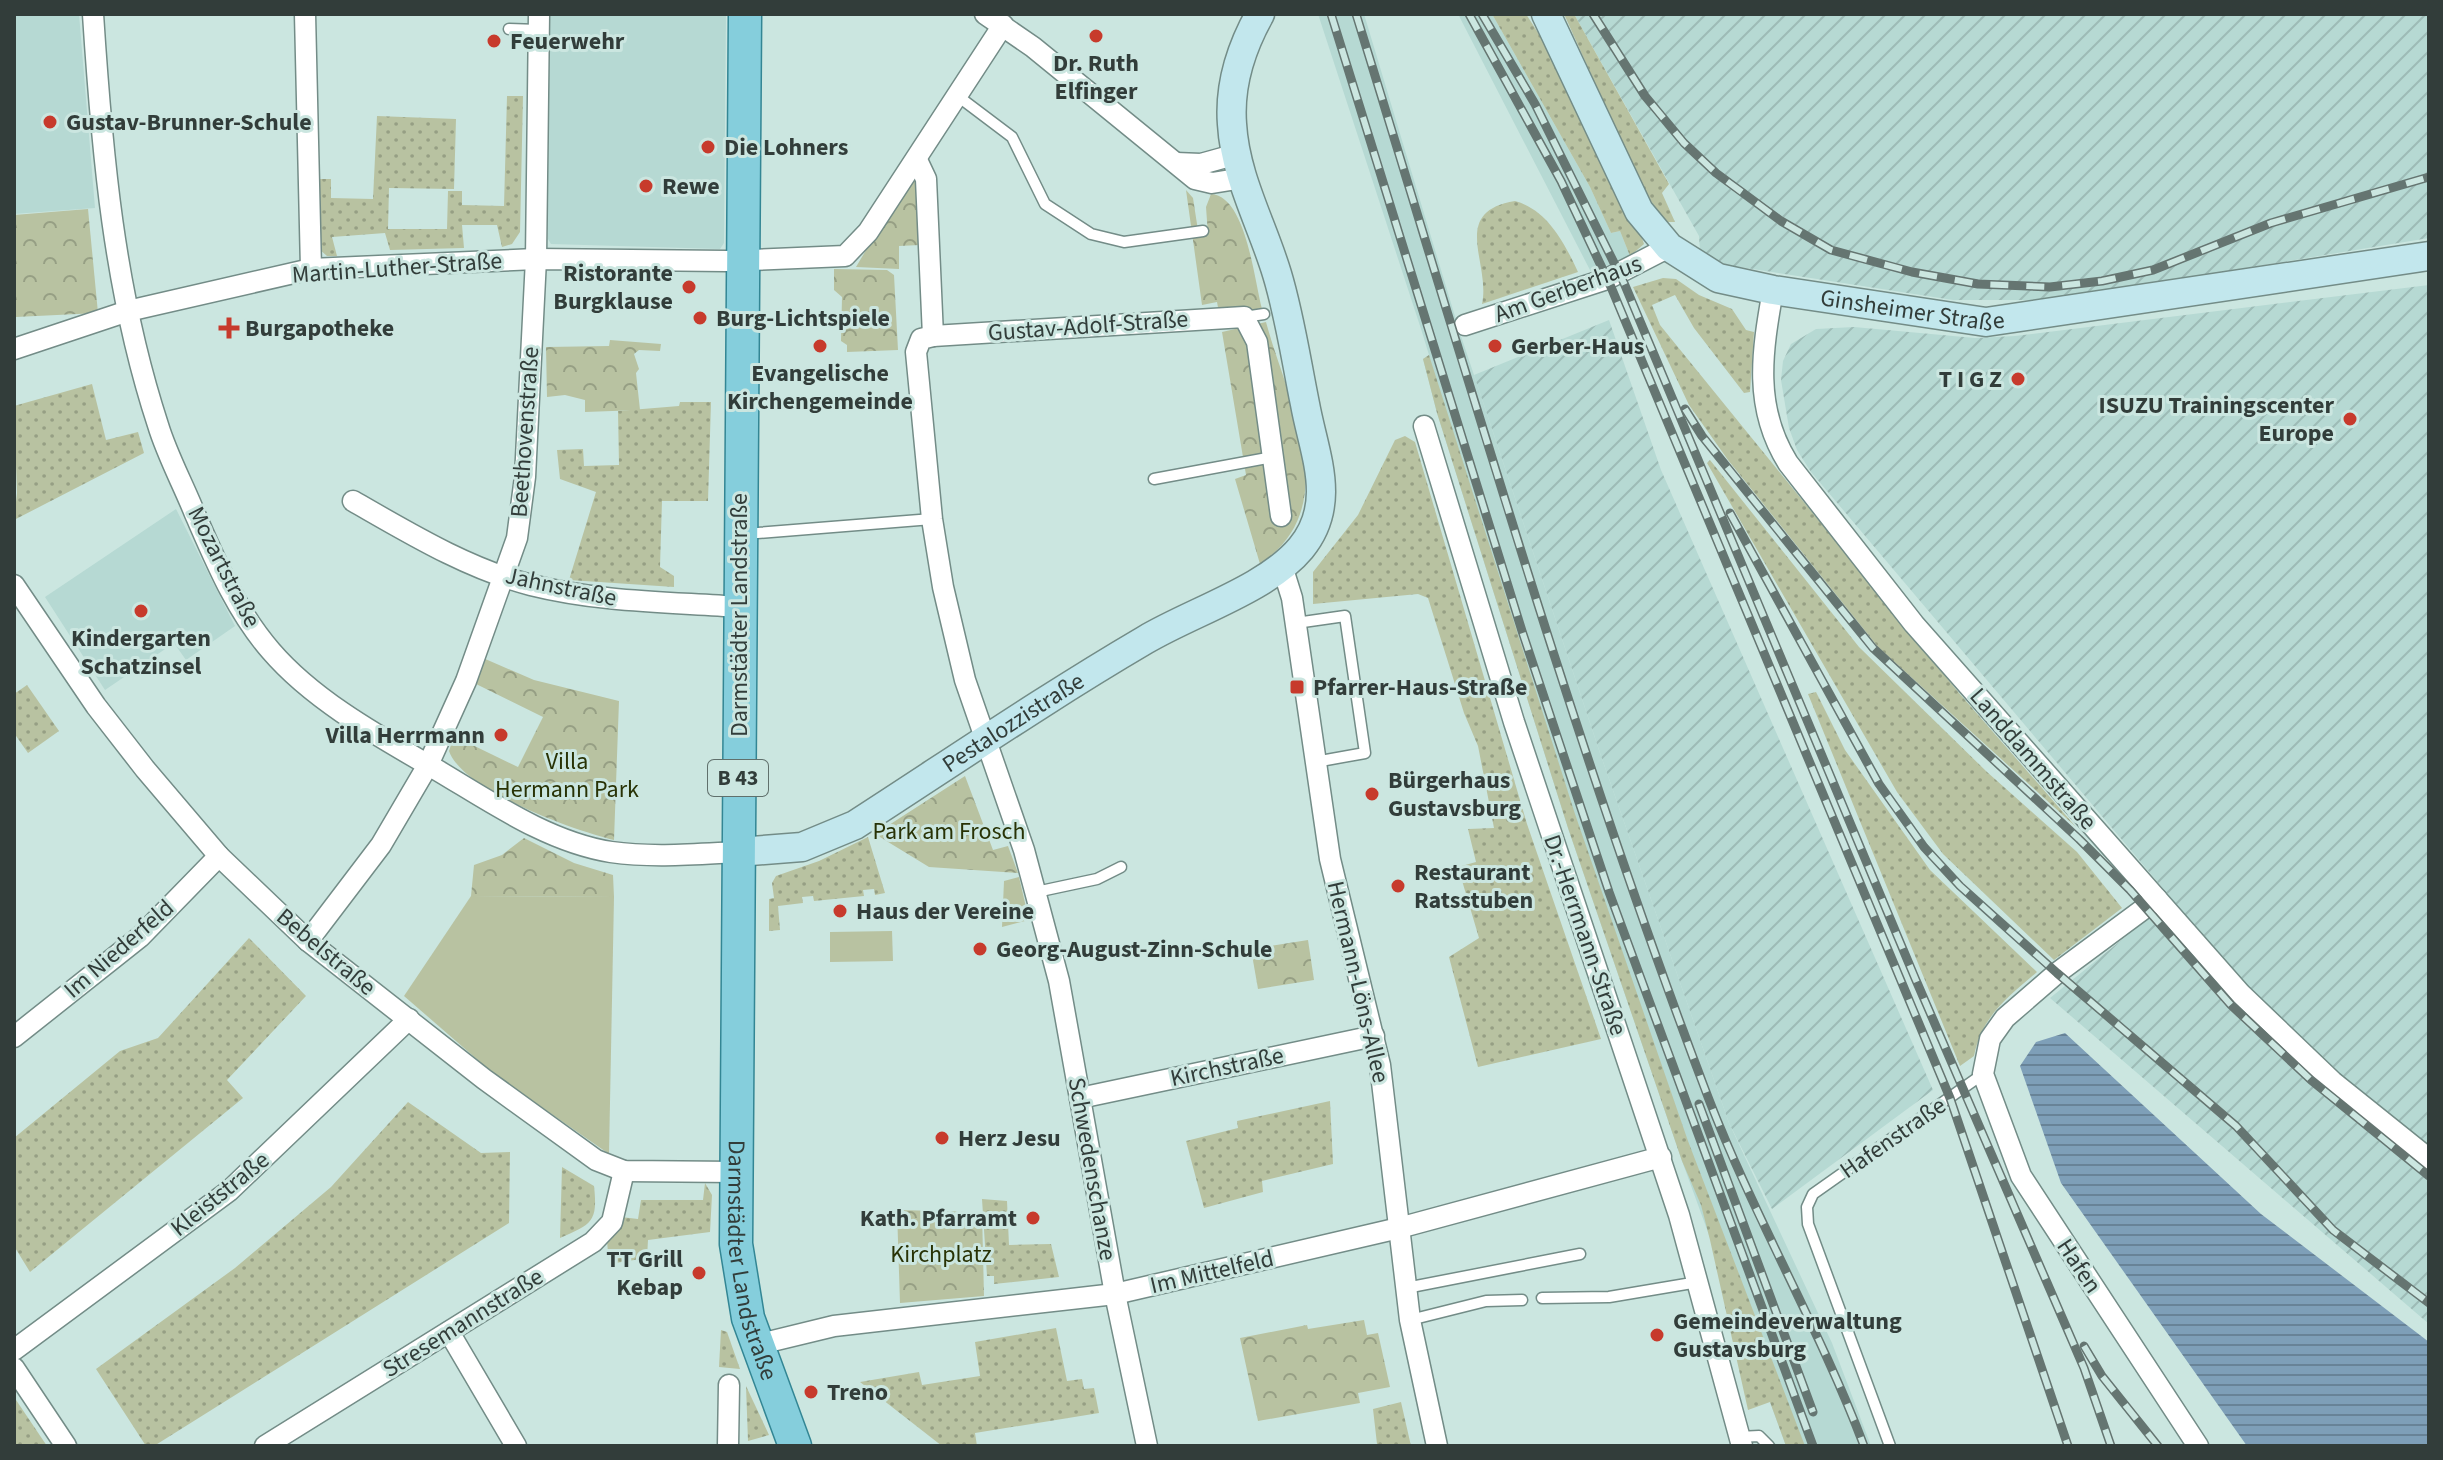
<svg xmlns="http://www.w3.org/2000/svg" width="2443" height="1460" font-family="'Source Sans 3',sans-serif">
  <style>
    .built { fill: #b6d9d3 }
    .industrial { fill: url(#industrial-furrows) }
    .grass { fill: url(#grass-dots) }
    .park { fill: url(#park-crowns) }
    .pitch { fill: #b8c2a1 }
    .water { fill: url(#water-rules) }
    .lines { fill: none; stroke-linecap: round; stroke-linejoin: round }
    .service-casing { stroke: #738c87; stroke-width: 13 }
    .minor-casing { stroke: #738c87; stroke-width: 23 }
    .secondary-casing { stroke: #738c87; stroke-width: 31 }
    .primary-casing { stroke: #338694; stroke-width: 35 }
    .service { stroke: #fff; stroke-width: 10 }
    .minor { stroke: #fff; stroke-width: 20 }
    .secondary { stroke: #c2e7ed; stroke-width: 28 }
    .primary { stroke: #85cedc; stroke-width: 32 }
    .rail-casing { stroke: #657571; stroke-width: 9 }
    .rail { stroke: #cbe6e0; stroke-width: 6; stroke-dasharray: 18; stroke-linecap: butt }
    .poi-dot { fill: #c73a2c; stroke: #cbe6e0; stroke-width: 3 }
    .labels { text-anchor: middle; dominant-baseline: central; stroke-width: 6; stroke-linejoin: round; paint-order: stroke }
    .shield { fill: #cbe6e0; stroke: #60706c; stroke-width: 2 }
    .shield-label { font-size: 22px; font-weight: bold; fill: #323d3a }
    .poi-label { font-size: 24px; font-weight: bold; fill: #323d3a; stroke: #cbe6e0; text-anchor: start }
    .street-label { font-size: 24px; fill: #323d3a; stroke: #cbe6e0 }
    .park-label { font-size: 24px; fill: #283205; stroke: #cbe6e0 }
  </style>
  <defs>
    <pattern id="industrial-furrows" width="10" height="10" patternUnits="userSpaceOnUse" patternTransform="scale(2)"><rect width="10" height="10" fill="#b6d9d3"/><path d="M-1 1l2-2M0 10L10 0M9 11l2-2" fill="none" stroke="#9dbbb6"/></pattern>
    <pattern id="grass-dots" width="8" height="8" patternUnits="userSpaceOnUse" patternTransform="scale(2)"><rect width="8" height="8" fill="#b8c2a1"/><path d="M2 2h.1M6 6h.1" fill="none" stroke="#969f84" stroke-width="1.8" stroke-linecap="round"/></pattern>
    <pattern id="park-crowns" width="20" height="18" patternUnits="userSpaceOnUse" patternTransform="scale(2)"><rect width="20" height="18" fill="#b8c2a1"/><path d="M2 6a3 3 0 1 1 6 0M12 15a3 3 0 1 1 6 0" fill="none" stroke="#969f84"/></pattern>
    <pattern id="water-rules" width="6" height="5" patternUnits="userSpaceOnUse" patternTransform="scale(2)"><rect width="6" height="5" fill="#7e9fb8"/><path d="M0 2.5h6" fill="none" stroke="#688397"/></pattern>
  </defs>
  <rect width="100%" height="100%" fill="#cbe6e0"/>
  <!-- built -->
  <g class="built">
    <path d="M14 14H79L95 208 14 214Z"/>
    <path d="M549 14H726L724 243 720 249 551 244 548 239Z"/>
    <path d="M1318 14H1364L1460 333 1600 753 1729 1123 1832 1343 1871 1446H1786L1682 1161 1568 828 1437 413 1423 359 1429 355 1422 332Z"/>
    <path d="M1458 14H1492L1590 187 1611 233 1620 231 1630 256 1591 272Z"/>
    <path d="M176 509 235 626 186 660 174 643 105 690 45 597Z"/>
  </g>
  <!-- industrial -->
  <g class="industrial">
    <path d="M1574 14H2429V238L2050 300H1953L1727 265 1700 252 1699 236Z"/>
    <path d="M2429 285V1324L2050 998 2172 899 1811 472 1797 450 1789 428 1781 380 1783 361 1791 344 1816 329 1854 327 1975 338 2015 336Z"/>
    <path d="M1609 320 1661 470 1933 1090 1772 1209 1729 1123 1600 753 1474 375Z"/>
  </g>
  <!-- grass -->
  <g class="grass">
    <path d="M1492 14H1526L1542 39 1613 188 1642 238 1644 244 1630 256 1620 231 1611 233 1590 187Z"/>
    <path d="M1564 14H1574L1669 184 1662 193 1675 222H1666L1643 190Z"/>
    <path d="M507 96H523L520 232 512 244 502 247 497 225H462L464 248 390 250 385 233 332 237 337 256H327L319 249 316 179H331V198L373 199 377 116 456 119 454 189 389 188 388 229H447L448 191H462V205L504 206Z"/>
    <path d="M1515 201C1548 210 1565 244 1578 272L1482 304C1491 263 1449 212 1515 201Z"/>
    <path d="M1663 278 1676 279 1699 295 1732 309 1746 330 1754 332 1750 392 1744 393 1694 328 1675 295 1652 305 1660 325 1959 693 2076 827 1878 647 1728 460 1689 405 1633 287Z"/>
    <path d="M1429 355 1575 814 1688 1141 1805 1446H1786L1770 1402 1748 1410 1710 1240 1701 1205 1682 1161 1568 828 1437 413 1423 359Z"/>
    <path d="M92 384 106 440 138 432 144 453 14 520 17 493 14 406Z"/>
    <path d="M680 402H711L708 501H662L660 567 674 576V587L569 580 596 492 560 479 557 450 583 449 584 466 619 465 618 411 679 406Z"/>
    <path d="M1405 436 1415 442 1527 824 1601 1039 1478 1067 1449 957 1479 938 1458 867 1476 862 1468 829 1494 828 1478 746 1464 713 1428 598 1418 594 1313 604V572L1358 515 1395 440Z"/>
    <path d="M1710 460 1859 647 1987 772 2077 852 2122 908 2054 960 1943 854 1897 792 1707 463Z"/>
    <path d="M27 685 59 731 28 753 14 733V694Z"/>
    <path d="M1816 692 1845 750 1930 870 2037 972C2007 998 1982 1016 1974 1056L1960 1066 1808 694Z"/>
    <path d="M868 837 885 893 875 895 874 889 863 890 864 896 814 901 813 896 802 897 803 903 778 906 780 930 769 931V899L774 898 772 883 776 876 819 861Z"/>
    <path d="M249 938 306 996 227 1080 243 1098 30 1272 14 1246V1138L120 1051 158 1038Z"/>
    <path d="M1330 1101 1333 1164 1262 1181 1263 1192 1204 1208 1186 1141 1238 1128 1237 1121Z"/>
    <path d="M408 1102 481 1153 510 1152 509 1223 154 1446H146L96 1369 235 1268 331 1187Z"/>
    <path d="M562 1167 594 1186C598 1222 592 1224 560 1238Z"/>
    <path d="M705 1183 712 1195 710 1232 648 1240 647 1258 609 1264 607 1241 621 1217 638 1219 641 1200H703Z"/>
    <path d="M982 1199 1007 1201 1009 1245 1051 1244 1059 1277 994 1284V1276H987Z"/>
    <path d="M1056 1328 1067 1381 1082 1379 1084 1389 1094 1388 1099 1413 975 1433 977 1446H942L860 1382 919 1372 922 1385 980 1376 975 1342Z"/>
    <path d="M721 1330 727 1332 740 1369 719 1367Z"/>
    <path d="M746 1386 769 1435 748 1441Z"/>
    <path d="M14 1397 47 1446H14Z"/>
    <path d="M1401 1402 1411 1446H1367L1377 1444 1373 1409Z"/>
  </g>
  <!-- park -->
  <g class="park">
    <path d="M917 179 920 245 899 246V269L856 267 907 181Z"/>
    <path d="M1186 190 1193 198 1199 237 1208 235 1206 207 1211 194C1246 196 1254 279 1262 309L1219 313 1217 302 1202 305Z"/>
    <path d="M88 209 98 313 16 317 14 215Z"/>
    <path d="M834 269 887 270 894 275 898 350 847 352V345L841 341 842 297 834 290Z"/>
    <path d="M1266 322C1287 401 1347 505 1260 564L1235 479 1246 475 1222 332Z"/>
    <path d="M610 340 661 344 660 351 639 350 634 354 639 369 636 373 640 410 585 412V400L565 395 547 397 546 347 609 346Z"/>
    <path d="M483 658 534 680 619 701 614 840C575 831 462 790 449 751L454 736 518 767 543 717 474 683Z"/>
    <path d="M965 776 993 850 1008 846 1018 873 929 867 875 834Z"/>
    <path d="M524 838 574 863 613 875 614 897 471 896 474 865 502 855Z"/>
    <path d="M1019 877 1029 920 1002 927 1004 881Z"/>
    <path d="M1308 940 1314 980 1258 989 1251 949Z"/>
    <path d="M897 1210 982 1212 984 1296 900 1303Z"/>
    <path d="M1364 1320 1367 1335 1378 1333 1390 1387 1358 1393 1360 1403 1258 1421 1240 1338 1307 1325 1308 1329Z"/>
  </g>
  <!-- pitch -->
  <g class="pitch">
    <path d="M471 896 614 897 609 1154 494 1074 404 996Z"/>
    <path d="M892 931 893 961 830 962V932Z"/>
  </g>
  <!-- water -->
  <path class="water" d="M2065 1033 2261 1214 2429 1342V1446H2247L2061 1183 2020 1066 2036 1042Z"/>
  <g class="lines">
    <!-- service casing -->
    <g class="service-casing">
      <g id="service">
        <path d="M509 29 539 30"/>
        <path d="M959 97 1012 137 1045 204 1091 234 1124 242 1203 231"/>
        <path d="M1244 317 1264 314"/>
        <path d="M1154 479 1273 457"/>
        <path d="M745 534 932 519"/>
        <path d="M1296 623 1345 616 1365 753 1315 762"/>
        <path d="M1036 892 1097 879 1121 867"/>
        <path d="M1406 1288 1580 1254"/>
        <path d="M1542 1298 1609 1297 1698 1282"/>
        <path d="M1410 1320 1486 1301 1522 1300"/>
        <path d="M1739 1437 1759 1436 1769 1446"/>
        <path d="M1890 1446 1808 1224 1807 1207 1813 1194 1983 1074"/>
      </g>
    </g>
    <!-- minor casing -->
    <g class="minor-casing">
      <g id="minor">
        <path d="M93 14C102 153 114 291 158 425 167 455 183 484 195 514 216 562 236 611 271 651 314 701 380 737 437 770 491 802 548 842 611 852 653 858 697 854 738 852"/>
        <path d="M305 14 311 269"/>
        <path d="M985 14 1033 47 1195 179 1212 183 1243 178"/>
        <path d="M917 160 926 179 933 336 921 339 916 352 932 519 943 587 965 680 1024 850 1059 981 1115 1294 1147 1446"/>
        <path d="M1176 163 1201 164 1237 154"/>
        <path d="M1773 290C1762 352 1753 407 1788 463L1914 624 2241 994 2333 1082 2429 1159"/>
        <path d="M1465 325 1607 279 1669 247"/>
        <path d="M933 336 1244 317 1257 342 1281 516"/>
        <path d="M14 349 128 311 311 269 536 259 726 261 845 256 868 232 1003 25"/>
        <path d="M1424 426 1514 722 1679 1215 1742 1446"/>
        <path d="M353 501C409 533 468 569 531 585 599 602 669 602 738 607"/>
        <path d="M1282 566 1292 598 1330 859 1380 1065 1410 1320 1437 1446"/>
        <path d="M14 585 96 706 145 769 219 856 308 941 484 1079 596 1160 624 1171 736 1172"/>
        <path d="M2157 899 2057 973 2005 1018 1990 1039 1983 1074 2021 1176 2198 1446"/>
        <path d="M308 941 381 845 428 765 466 681 517 538 525 477 536 259 539 14"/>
        <path d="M14 1037 140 937 219 856"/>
        <path d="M1080 1098 1374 1036"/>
        <path d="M449 1332 516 1446"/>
        <path d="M756 1345 834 1326 1115 1294 1399 1228 1661 1157"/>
        <path d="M14 1350 229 1191 409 1019"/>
        <path d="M14 1368 66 1446"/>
        <path d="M265 1446 593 1242 612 1222 624 1171"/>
        <path d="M728 1446 729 1385"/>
      </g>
    </g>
    <!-- secondary casing -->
    <g class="secondary-casing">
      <g id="secondary">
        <path id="s1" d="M1546 14 1639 211 1669 247 1718 278 1773 290 1986 322 2429 256"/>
        <path id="s2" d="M738 852 802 847 855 825C951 763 1046 698 1145 640 1192 612 1267 589 1301 548 1338 503 1314 454 1305 404 1296 360 1290 317 1277 274 1262 224 1235 177 1232 124 1229 85 1241 48 1260 14"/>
      </g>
    </g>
    <!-- primary casing -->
    <g class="primary-casing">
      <g id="primary">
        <path id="s3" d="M745 14 736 1244 748 1318 795 1446"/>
      </g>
    </g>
    <!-- service -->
    <use href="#service" class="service"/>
    <!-- minor -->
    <use href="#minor" class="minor"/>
    <!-- secondary -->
    <use href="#secondary" class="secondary"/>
    <!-- primary -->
    <use href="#primary" class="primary"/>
    <!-- rail casing -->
    <g class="rail-casing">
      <g id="rail">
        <path d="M1331 14 1522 631 1609 892 1813 1446"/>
        <path d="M1356 14C1468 376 1573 743 1708 1097 1754 1217 1819 1327 1864 1446"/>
        <path d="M1469 14 1561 181 1611 287 1950 1098 2068 1446"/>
        <path d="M1482 14 1535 104 1624 283 1915 978 2084 1368 2111 1446"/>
        <path d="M1593 14 1645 96 1684 143 1716 173 1781 221 1831 250 1912 272 1978 284 2050 287 2102 281 2153 270 2271 223 2429 177"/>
        <path d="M1685 409 1702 436 1873 648 2079 839 2130 890 2231 1005 2311 1080 2429 1176"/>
        <path d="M1730 513 1879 784 1924 847 1960 886 2057 973 2236 1126 2333 1230 2429 1303"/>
        <path d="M1699 1104 1813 1412"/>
        <path d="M2084 1346 2102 1376 2158 1446"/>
      </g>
    </g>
    <!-- rail -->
    <use href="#rail" class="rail"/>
  </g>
  <!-- markers -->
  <g class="poi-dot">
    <circle cx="1096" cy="36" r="8"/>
    <circle cx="494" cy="41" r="8"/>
    <circle cx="50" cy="122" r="8"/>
    <circle cx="708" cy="147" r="8"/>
    <circle cx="646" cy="186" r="8"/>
    <circle cx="689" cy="287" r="8"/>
    <circle cx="700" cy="318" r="8"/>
    <path d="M225 316h8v8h8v8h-8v8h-8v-8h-8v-8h8z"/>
    <circle cx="820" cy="346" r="8"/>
    <circle cx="1495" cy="346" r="8"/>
    <circle cx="2018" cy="379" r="8"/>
    <circle cx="2350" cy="419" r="8"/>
    <circle cx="141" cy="611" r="8"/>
    <rect x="1289" y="679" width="16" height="16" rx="4"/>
    <circle cx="501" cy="735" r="8"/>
    <circle cx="1372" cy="794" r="8"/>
    <circle cx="1398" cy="886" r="8"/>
    <circle cx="840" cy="911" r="8"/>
    <circle cx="980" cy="949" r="8"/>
    <circle cx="942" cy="1138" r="8"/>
    <circle cx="1033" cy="1218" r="8"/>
    <circle cx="699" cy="1273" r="8"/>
    <circle cx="1657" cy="1335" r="8"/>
    <circle cx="811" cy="1392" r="8"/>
  </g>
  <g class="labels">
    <!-- shield labels -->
    <rect class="shield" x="708" y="760" width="60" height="36" rx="6"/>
    <g class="shield-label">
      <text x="738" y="778">B 43</text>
    </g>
    <!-- poi labels -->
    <g class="poi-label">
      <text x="510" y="41">Feuerwehr</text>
      <text x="1096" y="63" text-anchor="middle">Dr. Ruth<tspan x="1096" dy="28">Elfinger</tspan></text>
      <text x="66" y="122">Gustav-Brunner-Schule</text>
      <text x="724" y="147">Die Lohners</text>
      <text x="662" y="186">Rewe</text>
      <text x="673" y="273" text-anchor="end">Ristorante<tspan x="673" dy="28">Burgklause</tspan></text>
      <text x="716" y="318">Burg-Lichtspiele</text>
      <text x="245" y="328">Burgapotheke</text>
      <text x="1511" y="346">Gerber-Haus</text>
      <text x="820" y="373" text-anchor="middle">Evangelische<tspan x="820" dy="28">Kirchengemeinde</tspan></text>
      <text x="2002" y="379" text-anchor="end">T I G Z</text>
      <text x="2334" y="405" text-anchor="end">ISUZU Trainingscenter<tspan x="2334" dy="28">Europe</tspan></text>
      <text x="141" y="638" text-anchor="middle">Kindergarten<tspan x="141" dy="28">Schatzinsel</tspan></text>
      <text x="1313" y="687">Pfarrer-Haus-Straße</text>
      <text x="485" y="735" text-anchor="end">Villa Herrmann</text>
      <text x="1388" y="780">Bürgerhaus<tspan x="1388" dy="28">Gustavsburg</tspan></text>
      <text x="1414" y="872">Restaurant<tspan x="1414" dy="28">Ratsstuben</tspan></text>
      <text x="856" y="911">Haus der Vereine</text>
      <text x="996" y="949">Georg-August-Zinn-Schule</text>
      <text x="958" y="1138">Herz Jesu</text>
      <text x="1017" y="1218" text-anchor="end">Kath. Pfarramt</text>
      <text x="683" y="1259" text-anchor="end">TT Grill<tspan x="683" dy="28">Kebap</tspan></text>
      <text x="1673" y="1321">Gemeindeverwaltung<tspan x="1673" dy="28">Gustavsburg</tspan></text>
      <text x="827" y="1392">Treno</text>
    </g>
    <!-- street labels -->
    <g class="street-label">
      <text transform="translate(397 268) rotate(-4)">Martin-Luther-Straße</text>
      <text transform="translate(1568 289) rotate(-20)">Am Gerberhaus</text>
      <text stroke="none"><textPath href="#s1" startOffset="520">Ginsheimer Straße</textPath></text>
      <text transform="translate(1088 326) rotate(-4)">Gustav-Adolf-Straße</text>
      <text transform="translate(525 432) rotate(-86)">Beethovenstraße</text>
      <text transform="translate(224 567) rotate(63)">Mozartstraße</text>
      <text transform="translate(561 587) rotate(12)">Jahnstraße</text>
      <text transform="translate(739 615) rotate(-90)">Darmstädter Landstraße</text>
      <text stroke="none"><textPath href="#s2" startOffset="310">Pestalozzistraße</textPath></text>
      <text transform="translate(2033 759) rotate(49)">Landdammstraße</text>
      <text transform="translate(1585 935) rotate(71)">Dr.-Herrmann-Straße</text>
      <text transform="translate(119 949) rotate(-41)">Im Niederfeld</text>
      <text transform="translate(326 952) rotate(40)">Bebelstraße</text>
      <text transform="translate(1358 982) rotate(77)">Hermann-Löns-Allee</text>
      <text transform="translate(1227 1067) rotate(-12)">Kirchstraße</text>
      <text transform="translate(1893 1138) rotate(-35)">Hafenstraße</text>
      <text transform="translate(1092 1169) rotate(80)">Schwedenschanze</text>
      <text transform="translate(220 1194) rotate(-39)">Kleiststraße</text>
      <text stroke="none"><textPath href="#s3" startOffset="1248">Darmstädter Landstraße</textPath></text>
      <text transform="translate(2079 1266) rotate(56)">Hafen</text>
      <text transform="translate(1212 1272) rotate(-13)">Im Mittelfeld</text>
      <text transform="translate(463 1323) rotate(-32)">Stresemannstraße</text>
    </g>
    <!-- park labels -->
    <g class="park-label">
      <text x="567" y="761">Villa<tspan x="567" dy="28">Hermann Park</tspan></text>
      <text x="949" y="831">Park am Frosch</text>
      <text x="941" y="1254">Kirchplatz</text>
    </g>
  </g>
  <!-- border -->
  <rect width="2443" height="1460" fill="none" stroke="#323d3a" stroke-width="32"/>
</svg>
